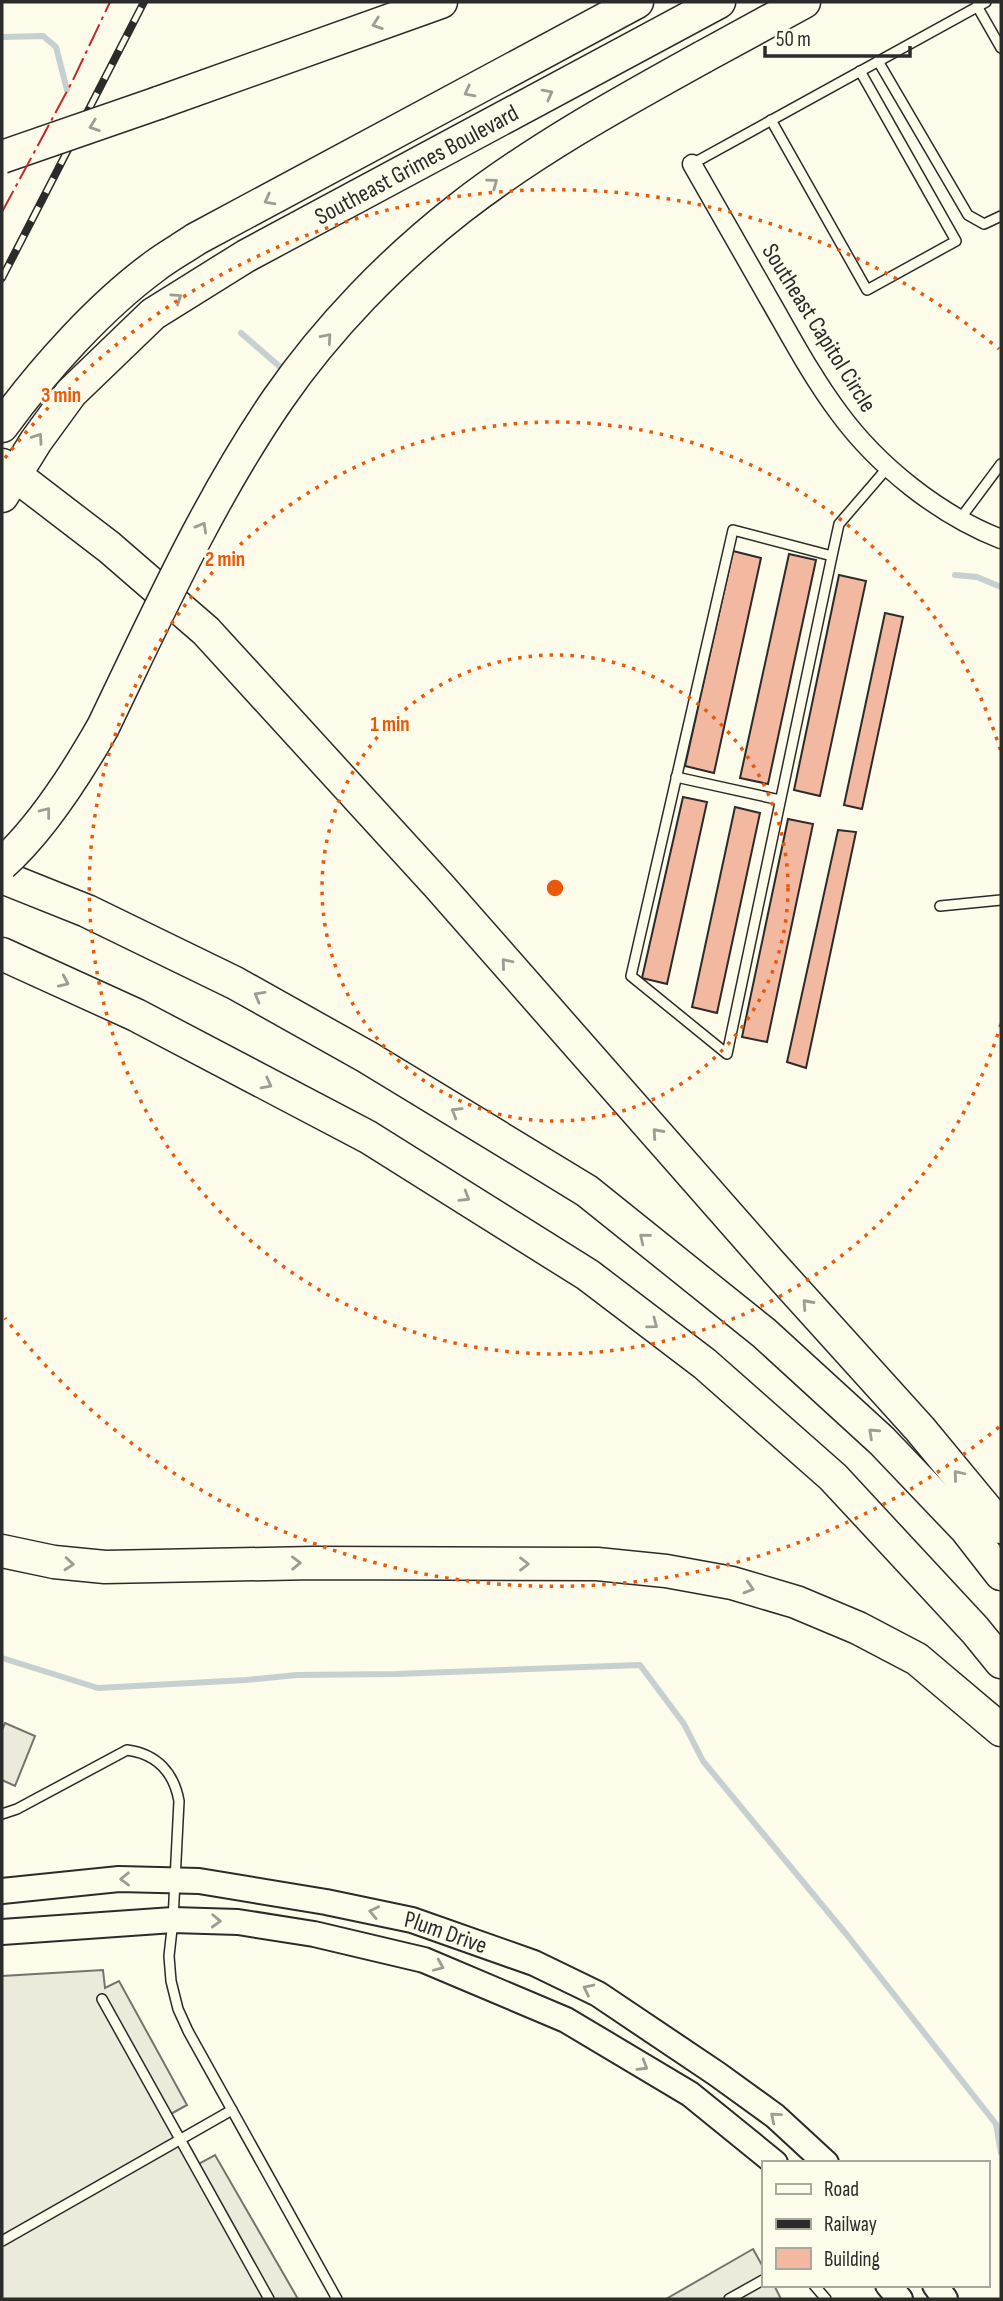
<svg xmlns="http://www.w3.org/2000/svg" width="1003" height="2301" font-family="'Sofia Sans Condensed',sans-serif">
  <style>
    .parking { fill: #eceadb; stroke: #74746e; stroke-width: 2 }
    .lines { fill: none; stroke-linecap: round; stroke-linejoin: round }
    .stream { stroke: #c7d0d0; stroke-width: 6 }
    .building { fill: #f2b8a0; stroke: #2b2b2b; stroke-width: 2 }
    .lane-casing { stroke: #2b2b2b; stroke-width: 12 }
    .street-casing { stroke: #2b2b2b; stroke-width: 21 }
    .secondary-casing { stroke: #2b2b2b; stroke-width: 28 }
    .highway-casing { stroke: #2b2b2b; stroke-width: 35 }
    .lane { stroke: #fdfbea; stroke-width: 9 }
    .street { stroke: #fdfbea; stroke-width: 18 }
    .secondary { stroke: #fdfbea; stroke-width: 24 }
    .highway { stroke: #fdfbea; stroke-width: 32 }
    .rail-casing { stroke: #2b2b2b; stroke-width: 8 }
    .rail { stroke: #fdfbea; stroke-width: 5; stroke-dasharray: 16; stroke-linecap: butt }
    .highway-bridge-casing { stroke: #2b2b2b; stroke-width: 35; stroke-linecap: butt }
    .highway-bridge { stroke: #fdfbea; stroke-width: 32 }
    .power { stroke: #c62828; stroke-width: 2; stroke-dasharray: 24 5 3.5 5; stroke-linecap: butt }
    .oneway { stroke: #9e9d94 }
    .ring { fill: none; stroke: #e8590c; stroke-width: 3.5; stroke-dasharray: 3.5 7 }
    .labels { text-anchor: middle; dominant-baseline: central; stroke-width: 5; stroke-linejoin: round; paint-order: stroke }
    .street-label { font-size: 24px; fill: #2b2b2b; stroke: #fdfbea }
    .centre { fill: #e8590c; stroke: #fdfbea; stroke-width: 3.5 }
    .ring-label { font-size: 21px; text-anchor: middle; font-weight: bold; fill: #e8590c; stroke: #fdfbea; stroke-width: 5; stroke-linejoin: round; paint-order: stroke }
  </style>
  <rect width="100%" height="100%" fill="#fdfbea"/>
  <!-- parking -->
  <g class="parking">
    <path d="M5 1723 35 1736 15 1786 2 1780V1730Z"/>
    <path d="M103 1970 105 1988 119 1981 187 2105 167 2116 195 2166 215 2155 298 2299H2V1976Z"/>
    <path d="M753 2249 763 2267V2285H774L781 2299H666Z"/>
  </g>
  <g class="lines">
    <!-- stream -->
    <g class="stream">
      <path d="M2 37 43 36 56 47 67 90"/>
      <path d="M241 333 287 373"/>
      <path d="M955 575 977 577 1001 587"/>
      <path d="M2 1658 98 1688 246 1680 297 1675 396 1674 640 1665 684 1724 703 1761 847 1935 996 2124 1001 2153"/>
    </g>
  </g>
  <!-- building -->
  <g class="building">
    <path d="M733 551 761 558 714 773 685 766Z"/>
    <path d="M789 554 816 560 768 784 740 778Z"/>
    <path d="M839 575 866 581 820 796 794 790Z"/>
    <path d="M885 613 903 617 862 809 844 805Z"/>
    <path d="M683 797 707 802 667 984 642 978Z"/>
    <path d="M735 807 760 813 717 1013 692 1007Z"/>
    <path d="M788 819 813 824 767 1042 742 1037Z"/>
    <path d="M838 830 856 832 806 1068 787 1062Z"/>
  </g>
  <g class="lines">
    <!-- lane casing -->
    <g class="lane-casing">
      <g id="lane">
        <path d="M977 6 1001 48"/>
        <path d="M878 61 968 215 984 224 1001 216"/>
        <path d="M771 120 867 290 956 241 860 71"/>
        <path d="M692 164 986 2"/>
        <path d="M960 519 1001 464"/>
        <path d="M832 556 733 530 631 976 727 1054 832 556 839 524 889 466"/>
        <path d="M676 777 780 800"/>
        <path d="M940 906 1001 900"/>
        <path d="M2 1814 17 1809 127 1750C157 1754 174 1773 179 1801L173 1920 169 1956 171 1981 178 2009 188 2031 337 2299"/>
        <path d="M102 1999 269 2299"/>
        <path d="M2 2241 232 2110"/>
        <path d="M814 2285 826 2299"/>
        <path d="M729 2299 763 2280"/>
      </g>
    </g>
    <!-- street casing -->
    <g class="street-casing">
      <path id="street" d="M692 164C718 209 743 254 769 299 791 337 812 377 839 413 878 466 939 515 1001 539"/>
    </g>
    <!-- secondary casing -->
    <g class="secondary-casing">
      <g id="secondary">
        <path id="s1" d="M2 1891 119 1879 199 1881 326 1902 412 1920 534 1963 598 1994 717 2074 775 2116 826 2163"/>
        <path d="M2 1932 173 1920 238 1922 314 1934 424 1960 566 2020 690 2094 775 2163"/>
        <path d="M888 2285 900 2299"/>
        <path d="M935 2285 945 2299"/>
      </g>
    </g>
    <!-- highway casing -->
    <g class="highway-casing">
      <g id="highway">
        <path d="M703 57 804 2"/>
        <path d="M158 103 441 2"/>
        <path d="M2 426C43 370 99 307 155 266 168 256 183 248 196 239L637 2"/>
        <path d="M2 465 109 547 206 631 439 886 771 1264 920 1429 1001 1527"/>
        <path id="s2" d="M2 496 36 441 71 393 153 314 246 256 719 2"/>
        <path d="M2 877 87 911 235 983 367 1057 587 1191 764 1333 882 1441 966 1529 1001 1574"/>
        <path d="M2 954 136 1015 368 1137 588 1275 705 1364 833 1477 975 1630 1001 1662"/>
        <path d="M2 1551 54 1562 105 1567 314 1563 597 1564 666 1571 732 1583 796 1602 858 1628 917 1659 1001 1730"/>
      </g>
    </g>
    <!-- lane -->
    <use href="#lane" class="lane"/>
    <!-- street -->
    <use href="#street" class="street"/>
    <!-- secondary -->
    <use href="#secondary" class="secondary"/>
    <!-- highway -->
    <use href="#highway" class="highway"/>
    <!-- rail casing -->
    <g class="rail-casing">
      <path id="rail" d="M2 278 144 2"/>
    </g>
    <!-- rail -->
    <use href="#rail" class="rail"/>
    <!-- highway-bridge casing -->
    <g class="highway-bridge-casing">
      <g id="highway-bridge">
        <path d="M2 157 158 103"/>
        <path d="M2 864C40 830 78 771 103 727 157 615 208 501 278 399 327 328 392 261 460 208 536 149 620 103 703 57"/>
      </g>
    </g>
    <!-- highway-bridge -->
    <use href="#highway-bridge" class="highway-bridge"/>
    <!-- power -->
    <path class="power" d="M2 212 72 82 110 2"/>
  </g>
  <!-- one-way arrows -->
  <defs><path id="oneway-chevron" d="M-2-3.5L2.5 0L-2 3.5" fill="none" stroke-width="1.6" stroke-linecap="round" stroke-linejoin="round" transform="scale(1.75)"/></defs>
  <g class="oneway">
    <use href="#oneway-chevron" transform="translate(377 24) rotate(161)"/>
    <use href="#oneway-chevron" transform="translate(469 92) rotate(152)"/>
    <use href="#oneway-chevron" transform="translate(548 94) rotate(-28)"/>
    <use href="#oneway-chevron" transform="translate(94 126) rotate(161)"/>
    <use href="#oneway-chevron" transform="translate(493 183) rotate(-36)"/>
    <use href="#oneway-chevron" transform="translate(269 200) rotate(152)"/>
    <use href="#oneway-chevron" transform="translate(177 298) rotate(-34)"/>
    <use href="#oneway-chevron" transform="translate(327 338) rotate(-49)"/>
    <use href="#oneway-chevron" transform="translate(38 438) rotate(-55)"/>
    <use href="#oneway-chevron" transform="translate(202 527) rotate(-61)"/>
    <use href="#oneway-chevron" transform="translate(46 812) rotate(-52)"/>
    <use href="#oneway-chevron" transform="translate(506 963) rotate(-130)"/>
    <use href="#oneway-chevron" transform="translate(64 982) rotate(24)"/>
    <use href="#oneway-chevron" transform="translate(259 996) rotate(-150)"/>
    <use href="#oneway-chevron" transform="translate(267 1084) rotate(28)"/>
    <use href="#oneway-chevron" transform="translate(456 1112) rotate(-149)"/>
    <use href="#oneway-chevron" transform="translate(657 1133) rotate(-132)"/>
    <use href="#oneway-chevron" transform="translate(465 1197) rotate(31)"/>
    <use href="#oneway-chevron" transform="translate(644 1238) rotate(-141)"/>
    <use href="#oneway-chevron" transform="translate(807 1304) rotate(-132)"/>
    <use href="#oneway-chevron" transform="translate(653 1324) rotate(37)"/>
    <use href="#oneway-chevron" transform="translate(873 1433) rotate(-137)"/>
    <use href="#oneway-chevron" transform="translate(958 1475) rotate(-130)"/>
    <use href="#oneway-chevron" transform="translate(296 1563) rotate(-1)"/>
    <use href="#oneway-chevron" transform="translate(69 1564) rotate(5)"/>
    <use href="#oneway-chevron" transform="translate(524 1564)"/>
    <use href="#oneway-chevron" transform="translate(749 1588) rotate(16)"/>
    <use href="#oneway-chevron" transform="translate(125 1879) rotate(179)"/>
    <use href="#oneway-chevron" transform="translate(374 1912) rotate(-168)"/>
    <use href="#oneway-chevron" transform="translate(216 1921) rotate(2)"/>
    <use href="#oneway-chevron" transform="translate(439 1966) rotate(23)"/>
    <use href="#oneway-chevron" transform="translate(588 1989) rotate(-154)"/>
    <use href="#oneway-chevron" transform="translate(643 2066) rotate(31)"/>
    <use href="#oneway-chevron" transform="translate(775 2117) rotate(-140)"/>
  </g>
  <!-- distance rings -->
  <g class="ring">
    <circle cx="555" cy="888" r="233"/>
    <path d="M1001 1024A466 466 0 1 1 1001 752"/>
    <path d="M999 1427A698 698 0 0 1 5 1318M5 458A698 698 0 0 1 999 349"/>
  </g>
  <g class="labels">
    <!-- street labels -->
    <g class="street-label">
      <text stroke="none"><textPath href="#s2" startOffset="541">Southeast Grimes Boulevard</textPath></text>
      <text transform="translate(819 328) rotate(58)">Southeast Capitol Circle</text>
      <text stroke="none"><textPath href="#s1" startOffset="450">Plum Drive</textPath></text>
    </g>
  </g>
  <circle cx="555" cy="888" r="10" class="centre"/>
  <g class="ring-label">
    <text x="61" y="402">3 min</text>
    <text x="225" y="566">2 min</text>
    <text x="390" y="731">1 min</text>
  </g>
  <!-- border -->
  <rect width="1003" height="2301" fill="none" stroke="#2b2b2b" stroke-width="7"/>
  <!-- legend -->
  <rect x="762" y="2161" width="228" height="126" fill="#fdfbea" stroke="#a9a89e" stroke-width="2"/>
  <rect x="776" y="2184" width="35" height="10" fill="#fdfbea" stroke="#a9a89e" stroke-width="2"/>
  <text x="824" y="2196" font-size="21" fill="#2b2b2b">Road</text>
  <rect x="776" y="2219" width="35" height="10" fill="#2b2b2b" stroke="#a9a89e" stroke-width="2"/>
  <text x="824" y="2231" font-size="21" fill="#2b2b2b">Railway</text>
  <rect x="776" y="2248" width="35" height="21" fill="#f2b8a0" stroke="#a9a89e" stroke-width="2"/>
  <text x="824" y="2266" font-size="21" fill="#2b2b2b">Building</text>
  <!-- scale -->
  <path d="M765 46v10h145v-10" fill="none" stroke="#2b2b2b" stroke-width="3.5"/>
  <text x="776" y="46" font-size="21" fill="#2b2b2b" stroke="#fdfbea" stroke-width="5" paint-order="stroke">50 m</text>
</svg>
